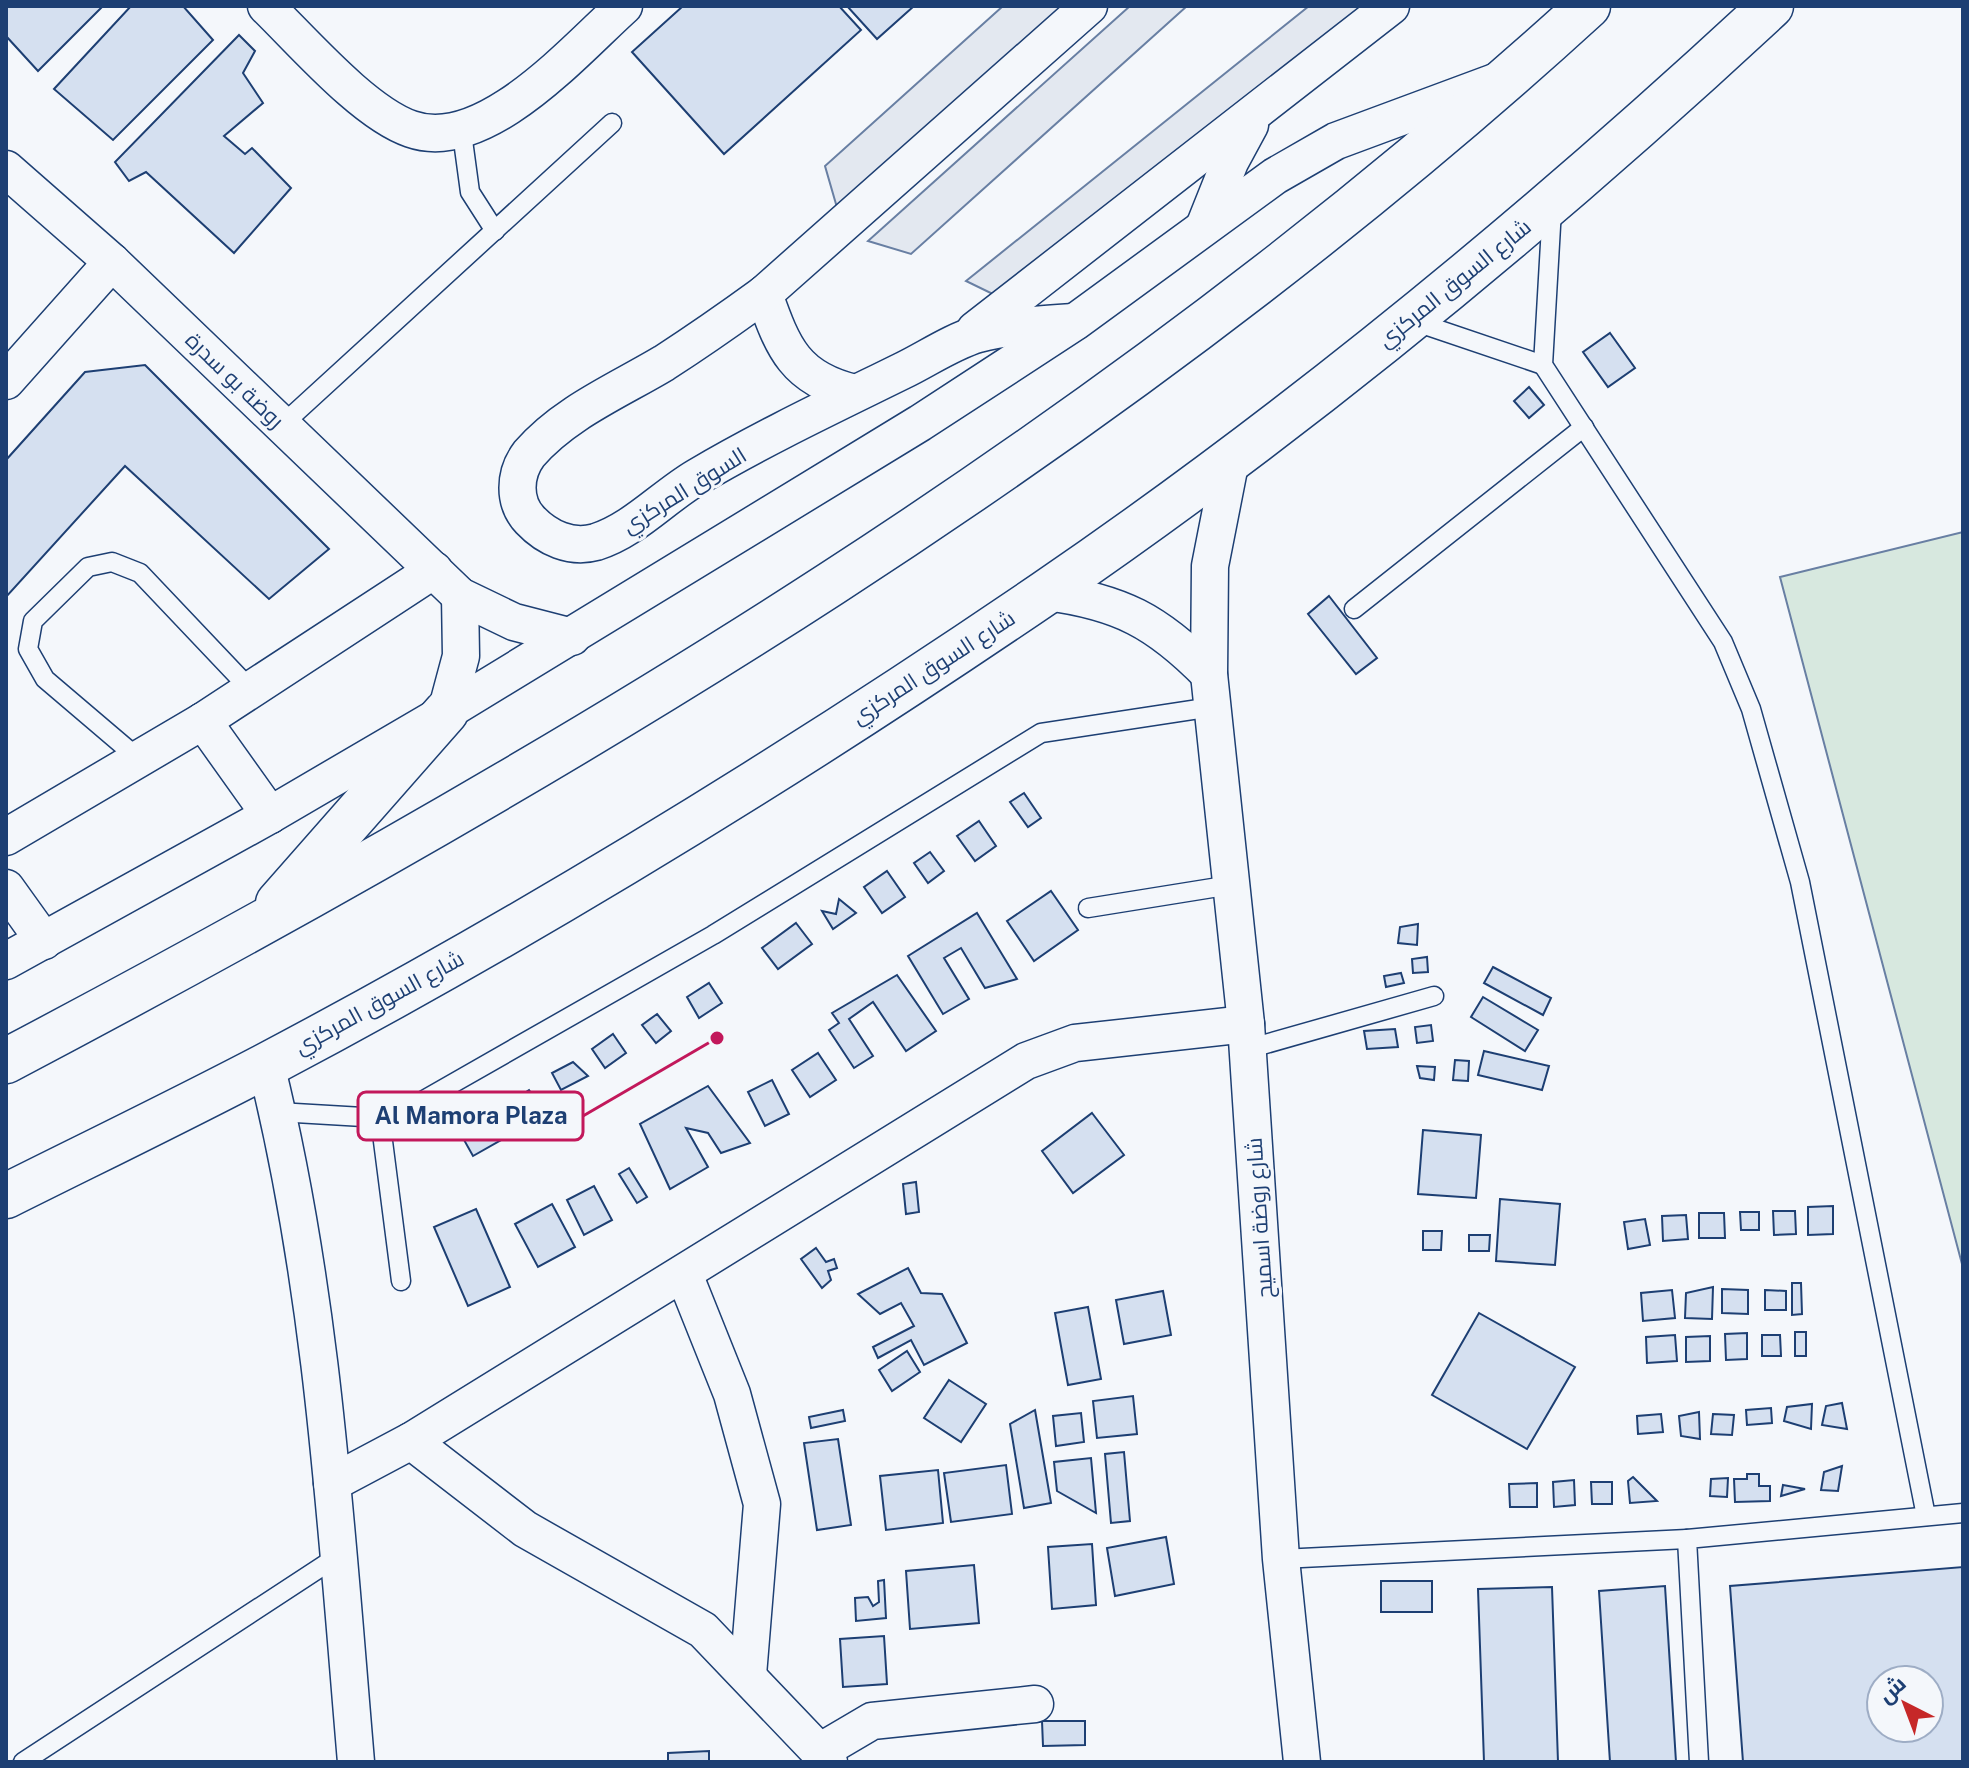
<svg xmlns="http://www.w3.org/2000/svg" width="1969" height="1768" font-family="'Public Sans',Cairo,sans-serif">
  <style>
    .green { fill: #d7e8df; stroke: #687fa3; stroke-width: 2 }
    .parking { fill: #e3e8f0; stroke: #687fa3; stroke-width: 2 }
    .building { fill: #d5e0f0; stroke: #1d3f73; stroke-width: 2; fill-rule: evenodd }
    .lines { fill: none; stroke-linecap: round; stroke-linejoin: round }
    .service-casing { stroke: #1d3f73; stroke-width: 21 }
    .minor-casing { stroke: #1d3f73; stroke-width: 39 }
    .secondary-casing { stroke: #1d3f73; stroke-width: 47 }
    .service { stroke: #f4f7fb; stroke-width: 18 }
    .minor { stroke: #f4f7fb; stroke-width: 36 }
    .secondary { stroke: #f4f7fb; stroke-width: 44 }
    .labels { text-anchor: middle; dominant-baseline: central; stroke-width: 6; stroke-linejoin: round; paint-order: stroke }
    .street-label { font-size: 22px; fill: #1d3f73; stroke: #f4f7fb }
    .leader { fill: none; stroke: #c2185b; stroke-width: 3 }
    .callout-dot { fill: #c2185b; stroke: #f4f7fb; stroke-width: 3 }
    .callout { fill: #f4f7fb; stroke: #c2185b; stroke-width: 3 }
    .callout-label { font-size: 24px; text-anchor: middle; font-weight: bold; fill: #1d3f73 }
  </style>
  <rect width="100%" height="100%" fill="#f4f7fb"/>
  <!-- green -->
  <path class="green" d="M1963 532V1264H1962L1780 577Z"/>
  <!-- parking -->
  <g class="parking">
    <path d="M1003 6H1065L838 211 825 166Z"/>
    <path d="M1130 6H1187L911 254 868 241Z"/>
    <path d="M1309 6H1372L1001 298 966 281Z"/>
  </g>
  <!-- building -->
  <g class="building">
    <path d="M6 6H103L38 71 6 36Z"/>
    <path d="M131 6H183L213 40 113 140 54 89Z"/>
    <path d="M683 6H839L861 30 724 154 632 52Z"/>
    <path d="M847 6H914L877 39Z"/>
    <path d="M239 35 255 51 243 73 263 103 224 136 245 154 252 148 291 188 234 253 146 172 129 181 115 162Z"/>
    <path d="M1610 333 1635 368 1608 387 1583 352Z"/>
    <path d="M145 365 329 549 269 599 125 466 6 597V460L85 372Z"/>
    <path d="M1529 387 1544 405 1529 418 1514 401Z"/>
    <path d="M1329 596 1377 658 1356 674 1308 614Z"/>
    <path d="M1024 793 1041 818 1028 827 1010 802Z"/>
    <path d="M979 821 996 846 975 861 957 836Z"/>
    <path d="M930 852 944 871 928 883 914 863Z"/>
    <path d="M887 871 905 897 882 913 864 887Z"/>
    <path d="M1051 891 1078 930 1034 961 1007 921Z"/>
    <path d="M839 899 856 913 833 929 822 911 836 914Z"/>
    <path d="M977 913 1017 979 985 988 961 948 944 958 969 999 943 1014 908 956Z"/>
    <path d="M796 923 812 944 778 969 762 948Z"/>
    <path d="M1418 924 1417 945 1398 943 1400 927Z"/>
    <path d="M1427 957 1428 972 1413 973 1412 959Z"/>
    <path d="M1493 967 1551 998 1543 1015 1484 983Z"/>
    <path d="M1401 973 1404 983 1386 987 1384 976Z"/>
    <path d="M897 975 936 1031 906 1051 873 1002 849 1019 873 1056 854 1068 829 1030 839 1023 832 1013Z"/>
    <path d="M709 983 722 1003 699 1018 687 997Z"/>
    <path d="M1483 997 1538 1030 1525 1051 1471 1017Z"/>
    <path d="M657 1014 671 1031 656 1043 642 1025Z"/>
    <path d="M1431 1025 1433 1041 1417 1043 1415 1027Z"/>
    <path d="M1395 1029 1398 1047 1367 1049 1364 1031Z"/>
    <path d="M613 1034 626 1053 605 1068 592 1049Z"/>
    <path d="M1484 1051 1549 1066 1542 1090 1478 1075Z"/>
    <path d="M818 1053 836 1080 810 1097 792 1070Z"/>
    <path d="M1455 1060 1469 1061 1468 1081 1453 1080Z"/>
    <path d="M573 1062 588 1076 561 1090 552 1073Z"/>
    <path d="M1417 1066 1435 1067 1434 1080 1420 1078Z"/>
    <path d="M772 1080 789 1114 765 1126 748 1092Z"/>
    <path d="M708 1086 750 1143 721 1153 708 1133 686 1128 708 1167 670 1189 640 1124Z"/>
    <path d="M529 1090 541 1107 517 1122 506 1105Z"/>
    <path d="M1092 1113 1124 1155 1073 1193 1042 1151Z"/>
    <path d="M487 1115 501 1140 473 1156 459 1131Z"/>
    <path d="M1423 1130 1481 1135 1476 1198 1418 1194Z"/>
    <path d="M629 1168 647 1197 637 1203 619 1174Z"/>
    <path d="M916 1182 919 1212 906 1214 903 1184Z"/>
    <path d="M594 1186 612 1220 584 1235 567 1200Z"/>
    <path d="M1500 1199 1560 1204 1555 1265 1496 1261Z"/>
    <path d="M552 1204 575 1247 538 1267 515 1224Z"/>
    <path d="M1833 1206V1234L1808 1235V1207Z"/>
    <path d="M476 1209 510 1287 468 1306 434 1227Z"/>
    <path d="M1773 1211H1795L1796 1234 1774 1235Z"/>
    <path d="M1740 1212H1759V1230H1741Z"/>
    <path d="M1699 1213H1724L1725 1238H1699Z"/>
    <path d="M1686 1215 1688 1239 1663 1241 1662 1216Z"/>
    <path d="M1645 1219 1650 1245 1628 1249 1624 1222Z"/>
    <path d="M1423 1231H1442L1441 1250H1423Z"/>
    <path d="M1469 1235H1490L1489 1251H1469Z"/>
    <path d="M816 1248 826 1262 834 1259 837 1268 828 1271 831 1280 822 1288 801 1259Z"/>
    <path d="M908 1268 921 1293 942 1294 967 1343 924 1365 911 1340 878 1358 873 1347 914 1326 901 1303 880 1314 858 1294Z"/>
    <path d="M1792 1283H1801L1802 1314 1792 1315Z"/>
    <path d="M1713 1287 1712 1319 1685 1318 1686 1293Z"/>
    <path d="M1722 1289 1748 1290V1314L1722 1313Z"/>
    <path d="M1672 1290 1675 1318 1643 1321 1641 1293Z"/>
    <path d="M1765 1290 1786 1291V1310H1765Z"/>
    <path d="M1163 1291 1171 1335 1124 1344 1116 1300Z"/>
    <path d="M1088 1307 1101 1379 1068 1385 1055 1313Z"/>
    <path d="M1479 1313 1575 1367 1527 1449 1432 1395Z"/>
    <rect x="1795" y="1332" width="11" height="24"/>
    <path d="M1747 1333V1359L1726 1360 1725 1334Z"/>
    <path d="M1675 1335 1677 1361 1647 1363 1646 1337Z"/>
    <path d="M1762 1335H1780L1781 1356H1762Z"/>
    <path d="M1710 1336V1361L1686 1362V1337Z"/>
    <path d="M907 1351 920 1372 892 1391 879 1370Z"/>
    <path d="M949 1380 986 1404 961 1442 924 1418Z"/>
    <path d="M1133 1396 1137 1434 1097 1438 1093 1401Z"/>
    <path d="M1842 1403 1847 1429 1822 1425 1826 1406Z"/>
    <path d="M1812 1404 1811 1429 1784 1421 1787 1407Z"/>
    <path d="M1771 1408 1772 1423 1747 1425 1746 1410Z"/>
    <path d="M843 1410 845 1421 811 1428 809 1417Z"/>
    <path d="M1035 1410 1051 1503 1024 1508 1010 1424Z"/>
    <path d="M1699 1412 1700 1439 1681 1436 1679 1416Z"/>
    <path d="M1081 1413 1084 1442 1056 1446 1053 1416Z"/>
    <path d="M1661 1414 1663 1432 1638 1434 1637 1416Z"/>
    <path d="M1713 1414 1734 1415 1732 1435 1711 1434Z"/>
    <path d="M838 1439 851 1525 817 1530 804 1443Z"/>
    <path d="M1124 1452 1130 1521 1111 1523 1105 1454Z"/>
    <path d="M1091 1458 1096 1513 1057 1491 1054 1462Z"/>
    <path d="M1006 1465 1012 1514 951 1522 944 1473Z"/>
    <path d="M1842 1466 1838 1491 1821 1490 1824 1472Z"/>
    <path d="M938 1470 943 1523 886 1530 880 1476Z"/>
    <path d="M1747 1474H1759V1486H1770V1501L1735 1502 1734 1479H1747Z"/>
    <path d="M1633 1477 1657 1501 1630 1503 1628 1481Z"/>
    <path d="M1728 1478 1727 1497 1710 1496 1711 1479Z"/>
    <path d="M1574 1480 1575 1505 1554 1507 1553 1482Z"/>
    <path d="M1591 1482H1612V1504H1592Z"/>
    <path d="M1537 1483V1507H1510L1509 1484Z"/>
    <path d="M1783 1485 1805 1489 1781 1496Z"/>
    <path d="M1166 1537 1174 1584 1115 1596 1107 1548Z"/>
    <path d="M1092 1544 1096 1605 1052 1609 1048 1547Z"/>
    <path d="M974 1565 979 1623 910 1629 906 1571Z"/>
    <path d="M1963 1567V1762H1743L1730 1586ZM1881 1680H1929V1728H1881Z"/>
    <path d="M884 1580 886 1618 856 1621 855 1598 868 1597 873 1606 879 1602 878 1581Z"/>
    <rect x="1381" y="1581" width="51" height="31"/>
    <path d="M1665 1586 1676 1762H1610L1599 1591Z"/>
    <path d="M1552 1587 1558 1762H1484L1478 1589Z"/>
    <path d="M884 1636 887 1684 843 1687 840 1639Z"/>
    <path d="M1042 1721H1085V1745L1043 1746Z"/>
    <path d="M709 1751V1762H668V1753Z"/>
  </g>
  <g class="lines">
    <!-- service casing -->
    <g class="service-casing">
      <g id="service">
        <path d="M462 133 470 192 495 231"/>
        <path d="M1552 209 1543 365 1723 642 1751 709 1800 882 1926 1516"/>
        <path d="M1413 321 1543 365"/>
        <path d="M282 425 612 123"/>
        <path d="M1354 609 1584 427"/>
        <path d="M139 759 45 679 28 649 33 621 88 567 112 562 140 573 251 690"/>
        <path d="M1088 908 1231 885"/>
        <path d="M1248 1049 1434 996"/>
        <path d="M278 1112 380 1118 415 1105 713 935 1041 733 1212 707"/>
        <path d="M380 1118 401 1281"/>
        <path d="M1281 1559 1687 1539"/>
        <path d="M23 1762 338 1556"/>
        <path d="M1699 1762 1687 1539 1963 1513"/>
      </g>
    </g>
    <!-- minor casing -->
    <g class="minor-casing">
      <g id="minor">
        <path d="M266 6C303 42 364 113 411 129 484 155 574 51 624 6"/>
        <path d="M6 169 112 262 460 596 514 622 572 637"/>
        <path d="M1204 227 1230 162 1250 125"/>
        <path d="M764 294C783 348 795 379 855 393"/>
        <path d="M1074 322C1041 324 1009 326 978 334 951 342 927 359 902 371 833 405 763 438 697 477 663 497 634 530 596 542 571 549 547 538 530 520 513 502 514 474 529 454 564 413 619 390 664 363 698 341 731 318 764 294L1089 6"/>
        <path d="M975 330 1391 6"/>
        <path d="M6 381 112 262"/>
        <path d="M1231 459 1210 566 1209 674 1246 1024 1281 1559 1302 1762"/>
        <path d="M1047 592C1120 602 1157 621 1209 674"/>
        <path d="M446 712 461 656 460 596"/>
        <path d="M203 721 270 815"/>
        <path d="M6 837 203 721 434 570"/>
        <path d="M6 888 44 941"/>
        <path d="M6 961 270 815 446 712 920 423 1075 322 1275 176 1336 141 1495 82"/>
        <path d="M266 1065C323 1294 336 1528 356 1762"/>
        <path d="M684 1274 732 1394 762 1504 748 1675"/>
        <path d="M411 1441 1026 1061 1075 1043 1246 1024"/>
        <path d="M332 1483 411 1441 525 1529 703 1630 829 1762"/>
        <path d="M821 1751 872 1721 1035 1704"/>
      </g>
    </g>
    <!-- secondary casing -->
    <g class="secondary-casing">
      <g id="secondary">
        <path d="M278 903 446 712"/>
        <path d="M6 1061C567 765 1118 436 1588 6"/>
        <path d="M6 1196C92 1153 179 1111 265 1066 534 924 794 764 1045 593 1302 417 1543 218 1771 6"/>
      </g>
    </g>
    <!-- service -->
    <use href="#service" class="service"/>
    <!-- minor -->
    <use href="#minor" class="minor"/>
    <!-- secondary -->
    <use href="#secondary" class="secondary"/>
  </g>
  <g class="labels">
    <!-- street labels -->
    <g class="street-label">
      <text transform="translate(1454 283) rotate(-39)">شارع السوق المركزي</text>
      <text transform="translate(235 380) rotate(44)">روضة بو سدرة</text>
      <text transform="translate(684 490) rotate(-32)">السوق المركزي</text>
      <text transform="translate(933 667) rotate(-33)">شارع السوق المركزي</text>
      <text transform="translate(379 1002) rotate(-29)">شارع السوق المركزي</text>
      <text transform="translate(1259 1218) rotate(-94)">شارع روضة اسميح</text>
    </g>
  </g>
  <!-- callouts -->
  <path class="leader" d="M717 1038L583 1116"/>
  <circle class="callout-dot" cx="717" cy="1038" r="8"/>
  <rect class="callout" x="358" y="1092" width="225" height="48" rx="8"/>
  <g class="callout-label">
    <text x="471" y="1124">Al Mamora Plaza</text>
  </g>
  <!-- border -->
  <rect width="1969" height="1768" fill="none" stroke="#1d3f73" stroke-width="16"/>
  <!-- north arrow -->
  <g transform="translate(1905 1704) rotate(318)"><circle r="38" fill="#f4f7fb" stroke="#9eadc5" stroke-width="2"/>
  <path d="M0-6L14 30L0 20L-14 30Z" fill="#c62828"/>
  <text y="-12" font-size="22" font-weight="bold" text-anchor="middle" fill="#1d3f73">ش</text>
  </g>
</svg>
